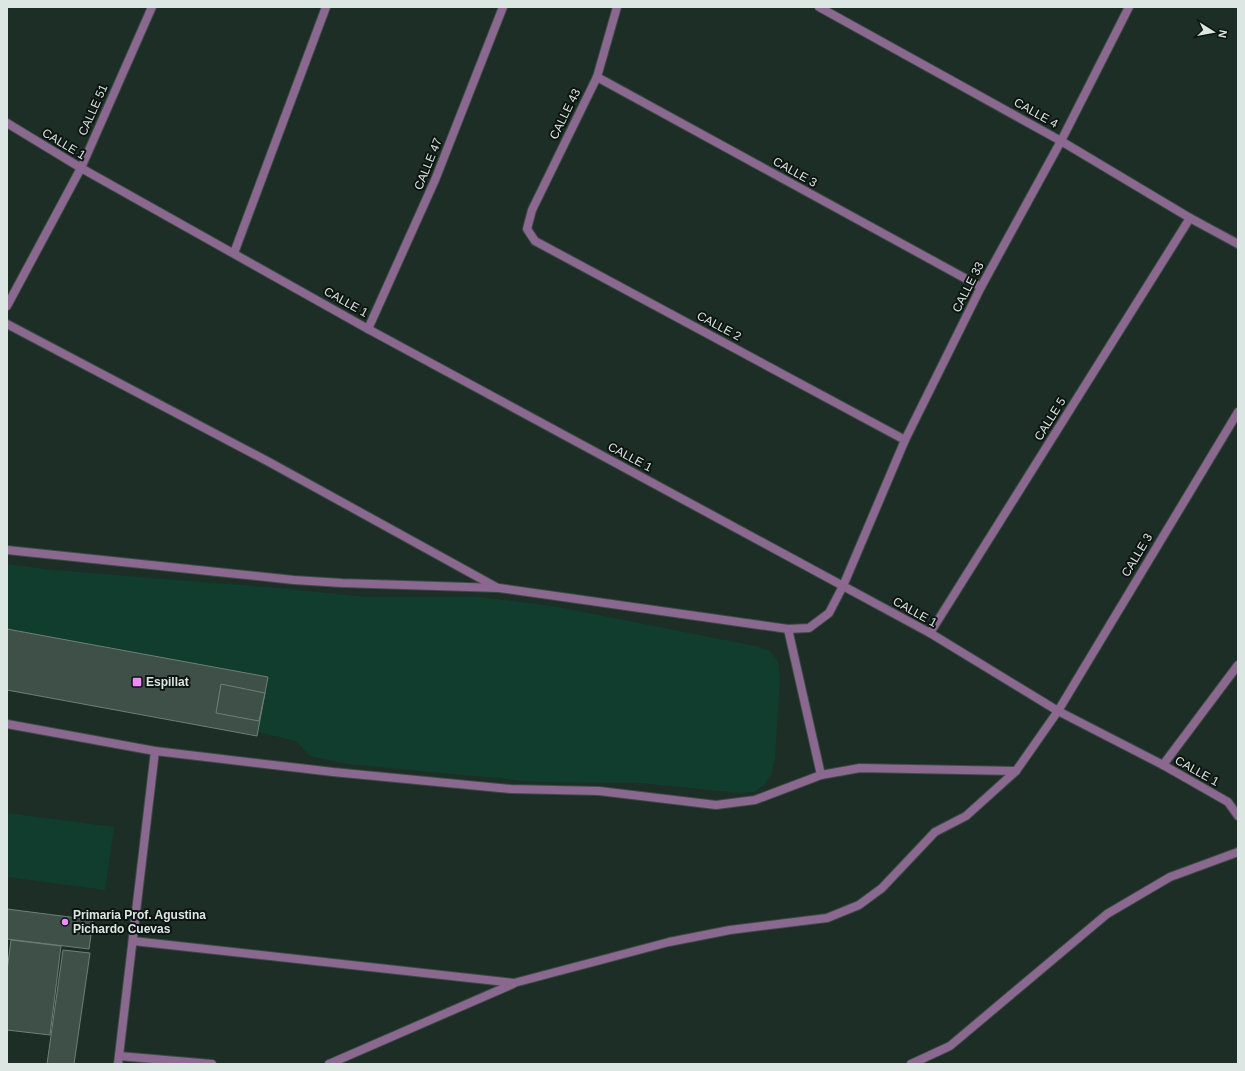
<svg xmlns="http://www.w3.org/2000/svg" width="1245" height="1071" font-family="Helvetica,sans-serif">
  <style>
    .green { fill: #103d2d }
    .building { fill: #3f5048; stroke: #6d7f76 }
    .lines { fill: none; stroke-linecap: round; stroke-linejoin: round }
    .lane-casing { stroke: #3c4b44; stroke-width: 10 }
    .street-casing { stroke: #3c4b44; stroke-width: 10 }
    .lane { stroke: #8a688f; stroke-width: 8 }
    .street { stroke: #8a688f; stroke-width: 8 }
    .poi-dot { fill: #ed8cfa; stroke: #0d1411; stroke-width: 1.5 }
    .labels { text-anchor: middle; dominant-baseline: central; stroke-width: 4; stroke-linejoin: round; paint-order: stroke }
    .street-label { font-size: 12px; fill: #dce6e2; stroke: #0d1411 }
    .poi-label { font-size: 12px; font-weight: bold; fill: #dce6e2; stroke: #0d1411; text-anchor: start }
  </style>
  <rect width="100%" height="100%" fill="#1d2e26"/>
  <!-- green -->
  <g class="green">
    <path d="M7 564 52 570 289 589 366 597H479L553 606 755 646 770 651 778 662 780 678 775 758 772 773 765 784 754 792 740 793 640 783 535 782 348 764 310 756 297 742 284 738 7 676Z"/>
    <path d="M7 813 114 827 105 890 7 877Z"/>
  </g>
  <!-- building -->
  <g class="building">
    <path d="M7 629 268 677 257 736 7 690Z"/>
    <path d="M221 684 265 693 259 721 216 713Z"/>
    <path d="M7 909 93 920 89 949 7 939Z"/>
    <path d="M11 940 61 946 50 1035 7 1030V971Z"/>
    <path d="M63 950 90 953 74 1064H47Z"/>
  </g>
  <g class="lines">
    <!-- lane casing -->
    <g class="lane-casing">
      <path id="lane" d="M788 629 821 775"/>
    </g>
    <!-- street casing -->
    <g class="street-casing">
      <g id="street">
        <path d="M617 7 597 77 532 210 527 229 535 241 905 440"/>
        <path d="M819 7 1061 141 1190 218 1238 244"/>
        <path d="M597 77 981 287"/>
        <path d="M7 123 81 168 368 329 930 633 1058 711 1163 765 1228 802 1238 816"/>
        <path d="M234 253 326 7"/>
        <path d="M7 306 81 168 152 7"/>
        <path d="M7 324 269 462 496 587"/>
        <path d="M368 329 435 180 503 7"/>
        <path d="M7 550 294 580 342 583 499 588 788 629 809 628 829 613 843 586 905 440 981 287 1061 141 1129 7"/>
        <path d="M930 633 1190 218"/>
        <path d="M7 724 155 751 333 772 511 789 599 791 716 805 755 800 821 775 860 768 1016 771"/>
        <path d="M1163 765 1238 665"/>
        <path d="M133 941 514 983 669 942 730 930 827 918 859 905 882 888 935 832 966 816 1016 771 1058 711 1238 412"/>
        <path d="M119 1056 212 1064"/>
        <path d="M118 1064 155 751"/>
        <path d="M329 1064 513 984"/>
        <path d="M911 1064 950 1046 1107 914 1170 877 1238 852"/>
      </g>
    </g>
    <!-- lane -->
    <use href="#lane" class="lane"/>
    <!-- street -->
    <use href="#street" class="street"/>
  </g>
  <!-- markers -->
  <g class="poi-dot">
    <rect x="132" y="677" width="10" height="10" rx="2"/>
    <circle cx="65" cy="922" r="4"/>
  </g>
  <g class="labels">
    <!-- street labels -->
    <g class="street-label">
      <text transform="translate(93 110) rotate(-66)">CALLE 51</text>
      <text transform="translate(1036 113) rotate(29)">CALLE 4</text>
      <text transform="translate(565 114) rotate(-64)">CALLE 43</text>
      <text transform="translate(64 144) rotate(31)">CALLE 1</text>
      <text transform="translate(428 164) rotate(-68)">CALLE 47</text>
      <text transform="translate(795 172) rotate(29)">CALLE 3</text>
      <text transform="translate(968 287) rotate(-63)">CALLE 33</text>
      <text transform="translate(346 302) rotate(29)">CALLE 1</text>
      <text transform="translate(719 326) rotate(28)">CALLE 2</text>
      <text transform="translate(1050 419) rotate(-58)">CALLE 5</text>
      <text transform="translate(630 457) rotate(28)">CALLE 1</text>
      <text transform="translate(1137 555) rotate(-59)">CALLE 3</text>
      <text transform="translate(915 612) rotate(29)">CALLE 1</text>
      <text transform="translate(1197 771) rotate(29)">CALLE 1</text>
    </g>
    <!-- poi labels -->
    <g class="poi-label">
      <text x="146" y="682">Espillat</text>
      <text x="73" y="915">Primaria Prof. Agustina<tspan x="73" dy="14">Pichardo Cuevas</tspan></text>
    </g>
  </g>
  <!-- border -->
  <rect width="1245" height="1071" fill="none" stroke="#dce6e2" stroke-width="16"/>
  <!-- north arrow -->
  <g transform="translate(1213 32) rotate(101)" stroke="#0d1411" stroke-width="3" paint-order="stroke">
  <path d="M0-3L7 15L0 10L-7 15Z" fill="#dce6e2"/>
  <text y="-6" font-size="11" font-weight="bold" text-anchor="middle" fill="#dce6e2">N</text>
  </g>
</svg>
